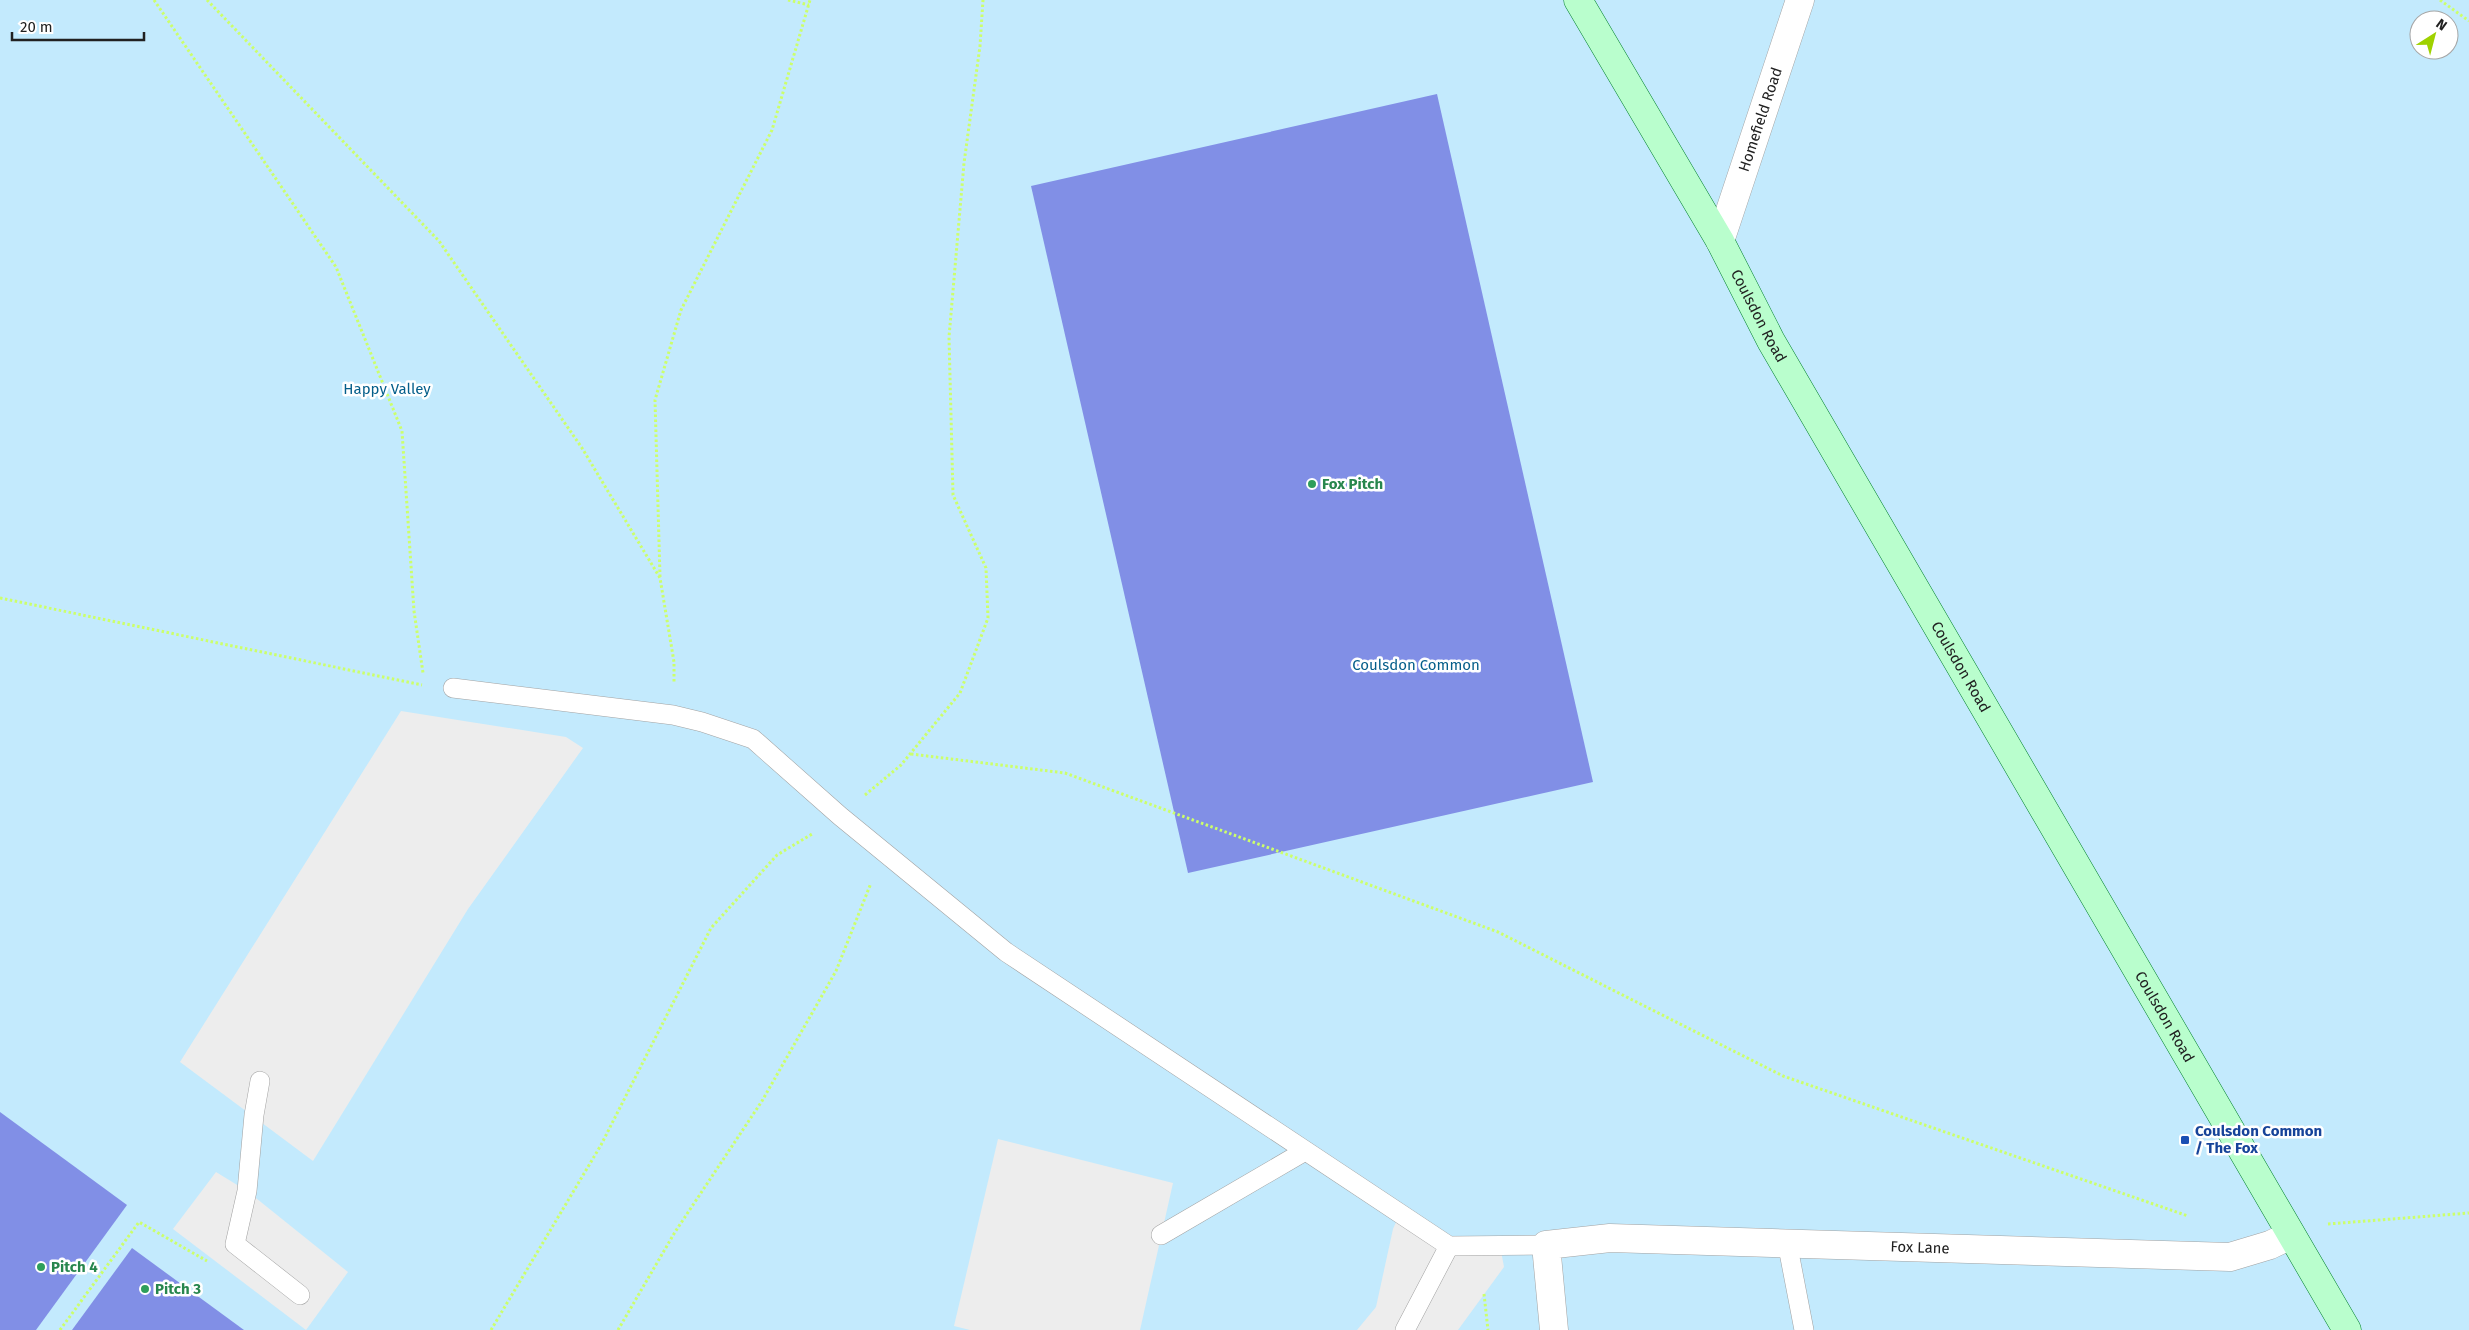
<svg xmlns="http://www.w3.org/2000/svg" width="2469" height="1330" font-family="'Fira Sans',sans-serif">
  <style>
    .park { fill: #c3eafd; fill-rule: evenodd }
    .pitch { fill: #818fe6 }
    .parking { fill: #ededed }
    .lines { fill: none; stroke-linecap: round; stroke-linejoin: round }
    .lane-casing { stroke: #a2a2a2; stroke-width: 20 }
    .street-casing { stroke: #a2a2a2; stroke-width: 29 }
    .secondary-casing { stroke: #00802d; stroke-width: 29 }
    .path { stroke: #ccff6b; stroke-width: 3; stroke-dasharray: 2.5 2.5; stroke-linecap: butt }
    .lane { stroke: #fff; stroke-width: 19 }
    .street { stroke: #fff; stroke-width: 28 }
    .secondary { stroke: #b9fecd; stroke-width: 28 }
    .leisure-dot { fill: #2e9e5b; stroke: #fff; stroke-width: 2 }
    .transit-dot { fill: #1a4fb4; stroke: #fff; stroke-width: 2 }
    .labels { text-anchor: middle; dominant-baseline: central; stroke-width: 5; stroke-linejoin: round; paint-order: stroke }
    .street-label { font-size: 15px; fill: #212121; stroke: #fff }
    .park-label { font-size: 15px; fill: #045e8a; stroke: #fff }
    .leisure-label { font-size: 15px; font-weight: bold; fill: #27864d; stroke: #fff; text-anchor: start }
    .transit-label { font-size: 15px; font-weight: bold; fill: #164399; stroke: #fff; text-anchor: start }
  </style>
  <rect width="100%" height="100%" fill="#e8f2e7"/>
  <!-- park -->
  <path class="park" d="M0 0H2469V1330H0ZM2419 20H2449V50H2419Z"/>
  <!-- pitch -->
  <g class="pitch">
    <path d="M1437 94 1593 782 1188 873 1031 186Z"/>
    <path d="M0 1112 127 1205 36 1330H0Z"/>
    <path d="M132 1248 244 1330H72Z"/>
  </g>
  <!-- parking -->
  <g class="parking">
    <path d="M401 711 566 737 583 748 468 909 313 1161 180 1062Z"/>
    <path d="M998 1139 1173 1183 1140 1330H970L954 1326Z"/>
    <path d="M216 1172 247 1191 348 1272 306 1330 173 1229Z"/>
    <path d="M1400 1213 1449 1246 1500 1245 1504 1267 1458 1330H1357L1376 1307 1393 1229Z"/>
  </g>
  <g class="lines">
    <!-- lane casing -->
    <g class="lane-casing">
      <g id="lane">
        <path d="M453 688 673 715 702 722 753 739 840 816 1006 952 1449 1246 1546 1245"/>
        <path d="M260 1081 254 1115 247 1191 235 1244 300 1295"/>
        <path d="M1161 1235 1305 1151"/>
        <path d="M1787 1242 1804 1330"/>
        <path d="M1405 1330 1449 1246"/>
      </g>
    </g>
    <!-- street casing -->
    <g class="street-casing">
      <g id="street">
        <path id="s1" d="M1720 241 1800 0"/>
        <path id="s2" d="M1554 1330 1546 1245 1610 1238 2230 1257 2270 1245 2291 1235"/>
      </g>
    </g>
    <!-- secondary casing -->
    <g class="secondary-casing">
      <g id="secondary">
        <path id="s3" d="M1578 0 1720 241 1771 341 2347 1330"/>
      </g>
    </g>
    <!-- path -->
    <g class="path">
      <path d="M154 0 336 267 402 431 414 611 423 673"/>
      <path d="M207 0 439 241 582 448 660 578 674 662V682"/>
      <path d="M788 0 809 5"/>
      <path d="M2440 0 2469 21"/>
      <path d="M660 577 655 400 681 310 772 130 810 0"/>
      <path d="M0 598 422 685"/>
      <path d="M911 754 1065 773 1498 932 1783 1076 2188 1216"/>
      <path d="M865 795 901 765 960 693 988 618 986 568 953 495 949 337 964 163 980 46 983 0"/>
      <path d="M2328 1224 2469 1213"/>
      <path d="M1484 1294 1488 1330"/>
      <path d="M60 1330 139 1222 207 1261"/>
      <path d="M491 1330 601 1145 711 928 777 855 812 834"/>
      <path d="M618 1330 675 1232 762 1101 836 971 871 883"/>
    </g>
    <!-- lane -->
    <use href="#lane" class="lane"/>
    <!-- street -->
    <use href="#street" class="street"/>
    <!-- secondary -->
    <use href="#secondary" class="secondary"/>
  </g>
  <!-- markers -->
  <g class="leisure-dot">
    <circle cx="1312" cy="484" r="5"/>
    <circle cx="41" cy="1267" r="5"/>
    <circle cx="145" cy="1289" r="5"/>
  </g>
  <rect class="transit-dot" x="2180" y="1135" width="10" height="10" rx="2.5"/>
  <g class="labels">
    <!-- street labels -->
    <g class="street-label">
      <text stroke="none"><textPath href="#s1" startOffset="128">Homefield Road</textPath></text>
      <text stroke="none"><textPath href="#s3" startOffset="364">Coulsdon Road</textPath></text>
      <text stroke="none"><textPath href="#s3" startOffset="769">Coulsdon Road</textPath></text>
      <text stroke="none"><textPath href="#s3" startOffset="1174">Coulsdon Road</textPath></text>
      <text stroke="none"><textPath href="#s2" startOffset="460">Fox Lane</textPath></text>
    </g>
    <!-- park labels -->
    <g class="park-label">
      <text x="387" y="389">Happy Valley</text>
      <text x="1416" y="665">Coulsdon Common</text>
    </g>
    <!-- leisure labels -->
    <g class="leisure-label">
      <text x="1322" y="484">Fox Pitch</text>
      <text x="51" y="1267">Pitch 4</text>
      <text x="155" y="1289">Pitch 3</text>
    </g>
    <!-- transit labels -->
    <g class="transit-label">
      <text x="2195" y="1131">Coulsdon Common<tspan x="2195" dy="17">/ The Fox</tspan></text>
    </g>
  </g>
  <!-- north arrow -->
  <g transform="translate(2434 35) rotate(36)"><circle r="24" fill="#ffffff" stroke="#a6a6a6"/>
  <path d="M0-4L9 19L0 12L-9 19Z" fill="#9fd200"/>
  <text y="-8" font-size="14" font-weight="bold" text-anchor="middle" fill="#212121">N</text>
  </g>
  <!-- scale -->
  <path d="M12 32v8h132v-8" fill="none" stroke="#212121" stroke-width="2.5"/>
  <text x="20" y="32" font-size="15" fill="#212121" stroke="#ffffff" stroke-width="4" paint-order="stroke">20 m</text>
</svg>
